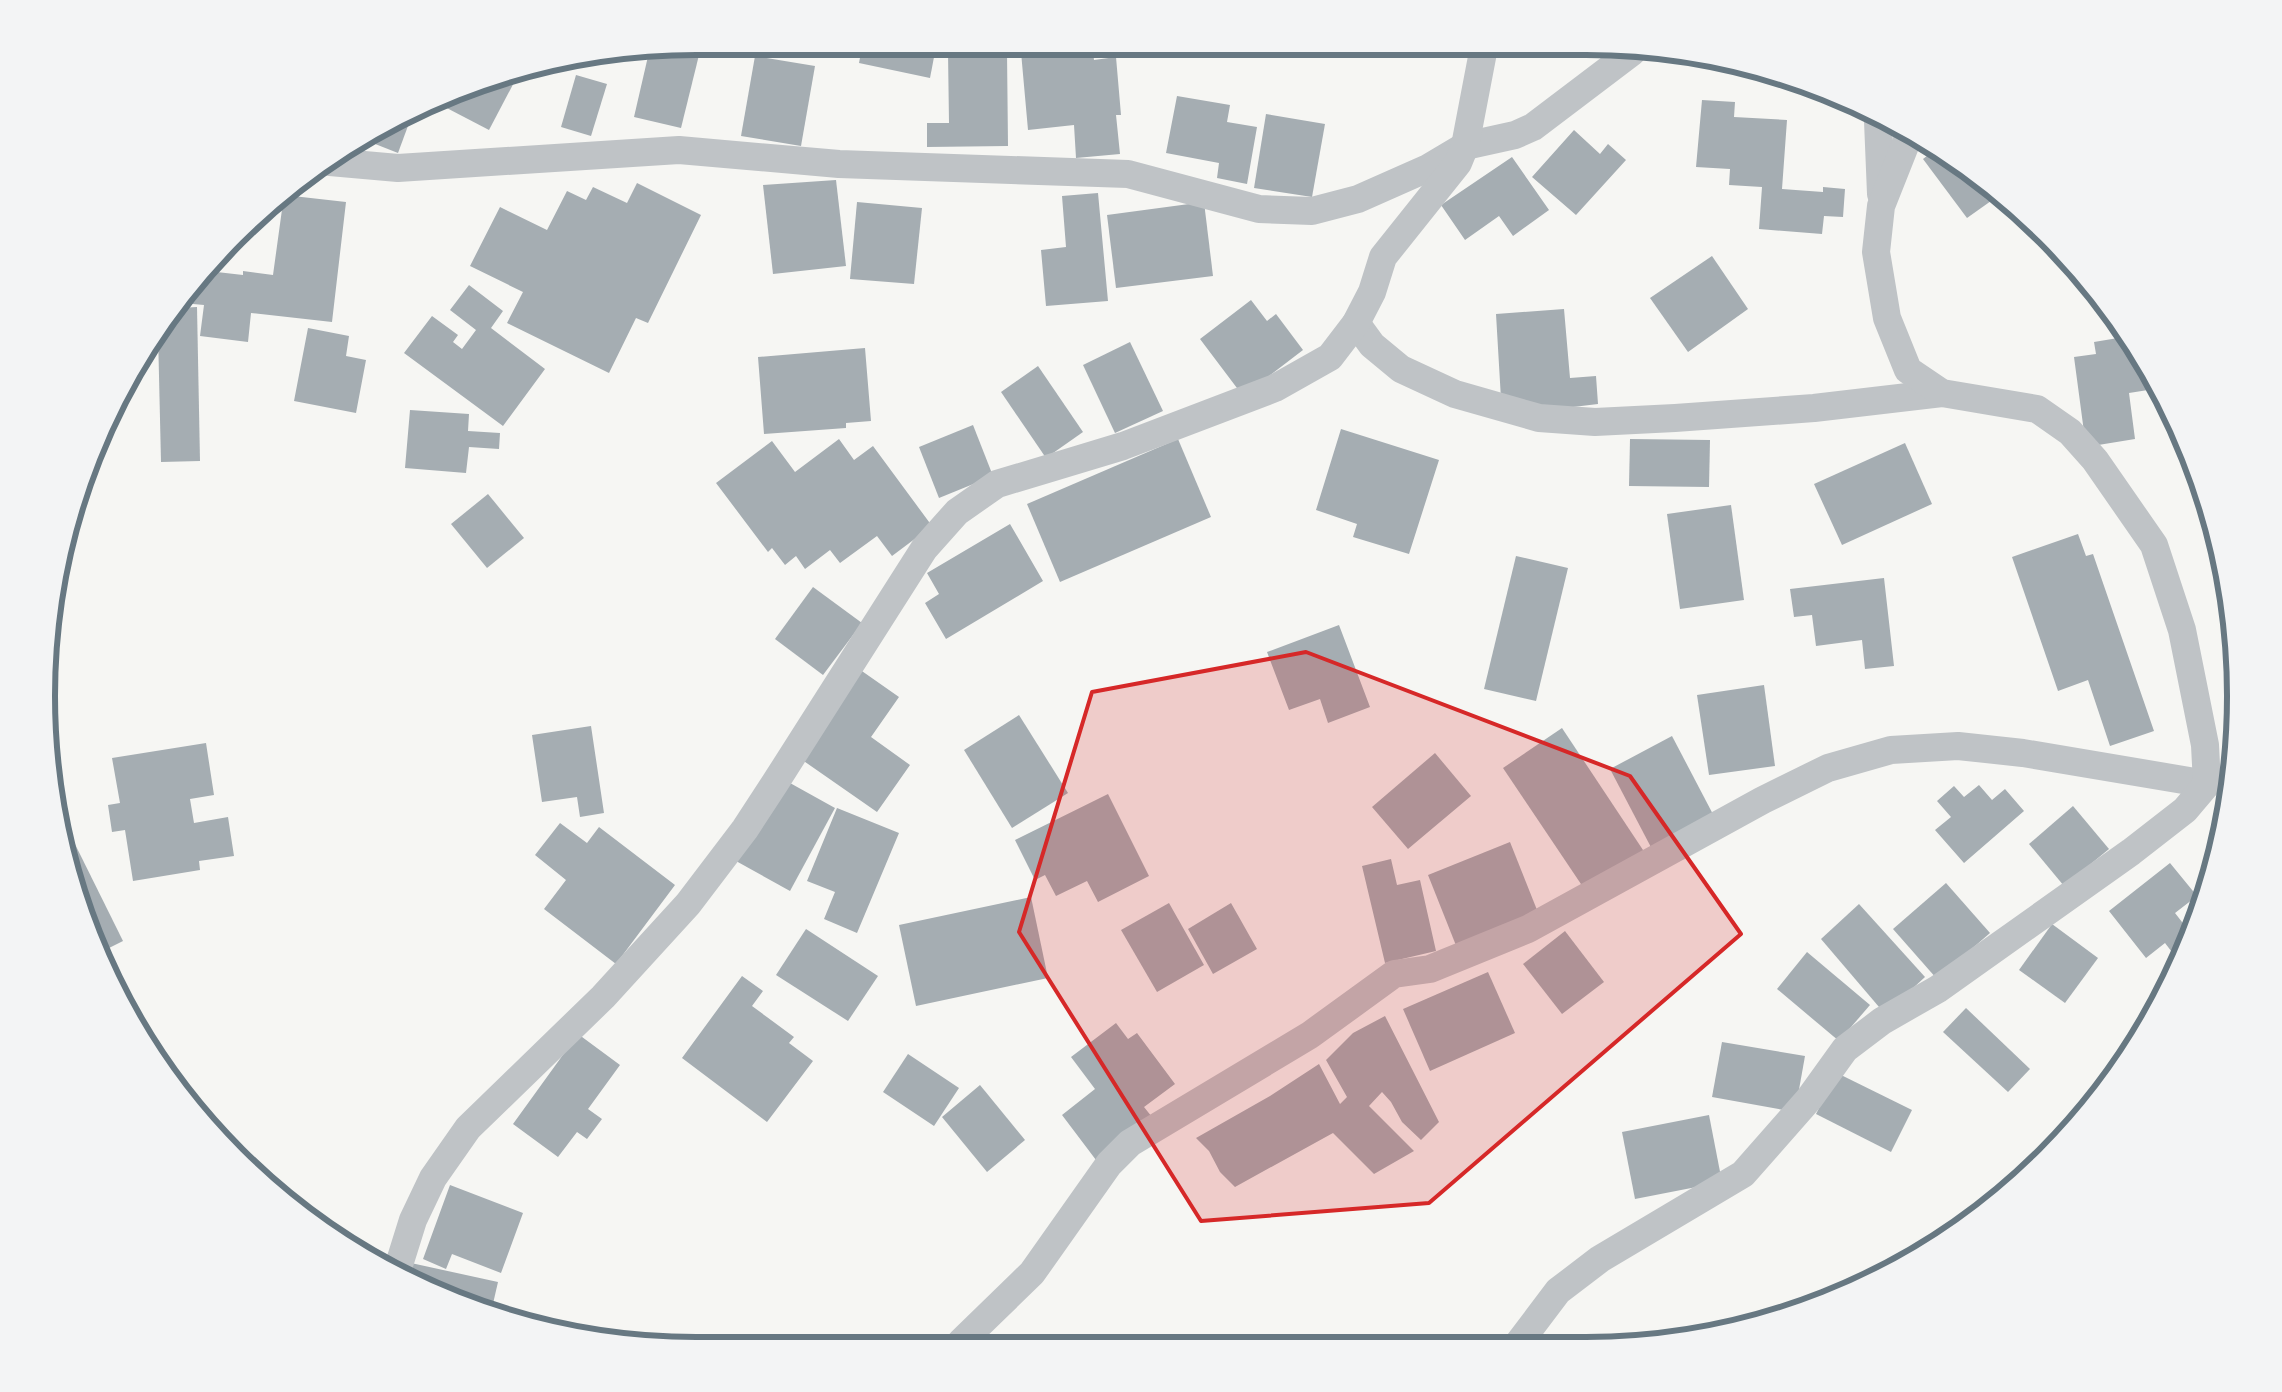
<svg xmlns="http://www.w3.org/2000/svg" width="2282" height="1392" font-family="Jost,sans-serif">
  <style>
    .building { fill: #a5adb2 }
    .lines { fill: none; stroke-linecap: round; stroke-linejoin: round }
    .street { stroke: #bfc3c6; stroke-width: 28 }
    .marked { fill: #d62828; fill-opacity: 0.2; stroke: #d62828; stroke-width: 4; stroke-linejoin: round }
    .rim { fill: none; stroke: #677882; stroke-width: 6 }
  </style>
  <rect width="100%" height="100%" fill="#f6f6f3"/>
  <!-- building -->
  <g class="building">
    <path d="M649 52H686L699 55 681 128 634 117Z"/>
    <path d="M861 52H935L930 78 859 63Z"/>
    <path d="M948 52H1007L1008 146 927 147V123H949Z"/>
    <path d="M1021 52H1093L1094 60 1116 57 1121 115H1116L1120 154 1076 158 1074 125 1028 130Z"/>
    <path d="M755 56 815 66 801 146 741 136Z"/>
    <path d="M519 73 489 130 441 105 444 99 487 81Z"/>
    <path d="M576 75 607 84 591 136 561 127Z"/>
    <path d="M1177 96 1230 105 1227 122 1257 127 1247 184 1217 178 1219 163 1166 153Z"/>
    <path d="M1702 100 1735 102 1734 117 1787 120 1782 189 1823 192V187L1845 189 1843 217 1824 216 1822 234 1759 229 1762 187 1729 185 1730 169 1696 167Z"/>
    <path d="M408 113 412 115 398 153 365 140Z"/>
    <path d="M1266 114 1325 124 1312 197 1254 188Z"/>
    <path d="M1574 130 1600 154 1608 144 1626 160 1576 215 1532 177Z"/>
    <path d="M1932 152 1981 180 1998 196 1967 218 1923 159Z"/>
    <path d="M1512 157 1549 210 1513 236 1499 216 1465 240 1441 205Z"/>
    <path d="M836 180 846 266 773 274 763 185Z"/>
    <path d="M637 183 701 215 648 323 636 318 609 373 507 323 523 292 470 266 500 207 547 230 567 191 586 200 593 187 627 203Z"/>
    <path d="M1098 193 1108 301 1046 306 1041 250 1066 247 1062 196Z"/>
    <path d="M284 195 346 202 332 322 251 313 248 342 200 336 204 305 182 303 208 271 243 275V271L273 275Z"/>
    <path d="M857 202 922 208 914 284 850 279Z"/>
    <path d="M1204 202 1213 276 1116 288 1107 215Z"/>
    <path d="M1712 256 1748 309 1688 352 1650 298Z"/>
    <path d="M469 285 503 311 491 328 545 369 503 426 404 353 432 316 458 335 453 342 462 349 476 330 450 310Z"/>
    <path d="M1251 300 1267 321 1276 314 1303 350 1243 396 1200 339Z"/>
    <path d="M197 307 200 461 161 462 158 333 178 308Z"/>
    <path d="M1564 309 1570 378 1596 376 1598 404 1548 410 1501 399 1496 314Z"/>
    <path d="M308 328 349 336 346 356 366 360 356 413 294 401Z"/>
    <path d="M2124 337 2144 365 2148 390 2129 393 2135 439 2086 447 2074 357 2096 354 2094 342Z"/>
    <path d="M1130 342 1163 411 1115 433 1083 365Z"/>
    <path d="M865 348 871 421 846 423V428L764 434 758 357Z"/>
    <path d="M1038 366 1083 432 1046 458 1001 392Z"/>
    <path d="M410 410 469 414 468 431 500 433 499 449 469 447 466 473 405 468Z"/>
    <path d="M973 425 993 476 939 498 919 447Z"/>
    <path d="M1341 429 1439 460 1409 554 1353 537 1357 524 1316 510Z"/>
    <path d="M839 439 854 460 873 446 932 526 892 556 877 536 840 563 830 550 805 569 796 556 785 565 772 548 768 552 716 483 772 441 795 472Z"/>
    <path d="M1178 439 1211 517 1060 582 1027 504Z"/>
    <path d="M1630 439 1710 440 1709 487 1629 486Z"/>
    <path d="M1905 443 1932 504 1842 545 1814 484Z"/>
    <path d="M488 494 524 538 487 568 451 524Z"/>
    <path d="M1731 505 1744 600 1680 609 1667 514Z"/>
    <path d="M1010 524 1043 581 946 639 925 603 939 594 927 573Z"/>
    <path d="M2078 534 2086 556 2093 554 2154 731 2110 746 2088 680 2058 691 2012 557Z"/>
    <path d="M1516 556 1568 568 1536 701 1484 689Z"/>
    <path d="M1884 578 1894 666 1865 669 1862 640 1816 646 1812 615 1794 617 1790 589Z"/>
    <path d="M813 587 862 623 823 675 775 639Z"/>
    <path d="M1339 625 1370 707 1328 723 1320 699 1289 710 1267 652Z"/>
    <path d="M859 669 899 697 871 737 910 765 877 812 798 757Z"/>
    <path d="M1764 685 1775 766 1709 775 1697 695Z"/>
    <path d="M1019 715 1068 793 1012 828 964 750Z"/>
    <path d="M591 726 604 813 580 817 577 797 542 802 532 735Z"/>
    <path d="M1562 728 1645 853 1587 893 1503 768Z"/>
    <path d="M1672 736 1716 820 1654 853 1610 769Z"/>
    <path d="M206 743 214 795 190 799 194 823 228 817 234 856 199 861 200 870 133 881 125 830 112 832 108 805 120 803 112 758Z"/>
    <path d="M1435 753 1471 796 1408 849 1372 807Z"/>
    <path d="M781 778 835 808 790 891 736 861Z"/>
    <path d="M1979 785 1992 800 2005 789 2024 811 1964 863 1935 830 1951 817 1937 801 1954 786 1964 797Z"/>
    <path d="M1108 794 1149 876 1098 902 1087 881 1056 896 1045 875 1035 880 1015 840Z"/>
    <path d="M2073 806 2109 849 2064 886 2029 844Z"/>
    <path d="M837 808 899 833 857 933 824 919 835 892 807 881Z"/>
    <path d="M560 823 587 843 599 827 675 885 616 964 544 909 566 880 535 855Z"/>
    <path d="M66 826 123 941 103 951 81 905 63 828Z"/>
    <path d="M1510 842 1541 920 1459 953 1428 875Z"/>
    <path d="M1391 859 1397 885 1420 880 1436 951 1385 963 1362 866Z"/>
    <path d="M2170 863 2197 896 2175 913 2189 931 2178 960 2165 943 2146 958 2109 911Z"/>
    <path d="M1946 883 1990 933 1937 979 1893 929Z"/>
    <path d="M1031 897 1048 978 916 1006 899 925Z"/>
    <path d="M1169 903 1204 965 1157 992 1121 930Z"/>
    <path d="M1231 903 1257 949 1213 974 1188 929Z"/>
    <path d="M1859 904 1925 977 1885 1014 1821 939Z"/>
    <path d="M2052 924 2098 958 2065 1003 2019 970Z"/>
    <path d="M806 929 878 976 848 1021 776 975Z"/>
    <path d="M1565 931 1604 982 1562 1014 1523 964Z"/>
    <path d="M1807 952 1870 1005 1839 1041 1777 989Z"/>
    <path d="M1488 972 1515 1033 1430 1071 1403 1009Z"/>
    <path d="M742 976 763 991 752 1006 794 1037 789 1043 813 1061 767 1122 682 1058Z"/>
    <path d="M1966 1008 2030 1069 2008 1092 1943 1032Z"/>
    <path d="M1385 1016 1439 1122 1421 1140 1402 1122 1391 1102 1382 1092 1369 1106 1414 1151 1374 1174 1333 1133 1235 1187 1220 1172 1209 1151 1196 1138 1270 1096 1319 1064 1340 1104 1347 1097 1326 1060 1353 1033Z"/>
    <path d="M1116 1023 1128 1039 1137 1033 1175 1084 1144 1107 1156 1122 1096 1160 1062 1115 1095 1089 1071 1057Z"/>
    <path d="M578 1034 620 1065 588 1109 602 1119 587 1139 577 1132 558 1157 513 1124Z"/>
    <path d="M1722 1042 1805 1056 1795 1112 1712 1097Z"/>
    <path d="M908 1054 959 1088 934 1126 883 1092Z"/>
    <path d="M1837 1073 1912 1110 1891 1152 1816 1114Z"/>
    <path d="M980 1085 1025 1140 987 1172 942 1117Z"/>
    <path d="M1709 1115 1722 1182 1635 1199 1622 1132Z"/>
    <path d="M450 1185 523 1213 501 1273 452 1254 446 1269 423 1259Z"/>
    <path d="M411 1263 498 1282 492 1308 448 1296 408 1274Z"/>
  </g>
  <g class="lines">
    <!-- street -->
    <g class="street">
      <path d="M1878 121 1881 194"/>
      <path d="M330 162 398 168 679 150 839 164 1128 174 1259 209 1312 211 1358 199 1428 168 1465 146 1515 135 1533 127 1632 52"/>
      <path d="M1356 323 1372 345 1401 369 1455 394 1539 418 1595 422 1675 418 1814 408 1942 393"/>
      <path d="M398 1268 413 1220 433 1178 468 1128 603 997 688 904 745 829 775 783 924 549 957 512 997 484 1123 446 1275 388 1330 357 1356 323 1372 292 1383 257 1458 163 1465 146 1483 52"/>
      <path d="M961 1342 1032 1273 1109 1164 1130 1143 1310 1035 1394 974 1430 969 1528 929 1763 800 1828 768 1891 750 1958 746 2023 753 2207 784"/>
      <path d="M1518 1344 1558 1291 1600 1259 1743 1174 1809 1099 1845 1049 1882 1021 1938 989 2131 852 2185 810 2207 784 2205 745 2182 630 2154 545 2095 460 2070 432 2037 409 1942 393 1908 370 1887 318 1876 252 1881 206 1908 138"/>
    </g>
  </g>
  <!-- marked area -->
  <path class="marked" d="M1306 652 1630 776 1741 934 1429 1203 1201 1221 1019 932 1092 692Z"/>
  <!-- crop -->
  <path d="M0 0H2282V1392H0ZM696 55H1586A641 641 0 0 1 2227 696V696A641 641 0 0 1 1586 1337H696A641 641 0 0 1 55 696V696A641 641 0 0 1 696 55Z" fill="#f3f4f5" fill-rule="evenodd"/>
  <path class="rim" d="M696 55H1586A641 641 0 0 1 2227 696V696A641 641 0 0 1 1586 1337H696A641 641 0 0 1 55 696V696A641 641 0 0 1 696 55Z"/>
</svg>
